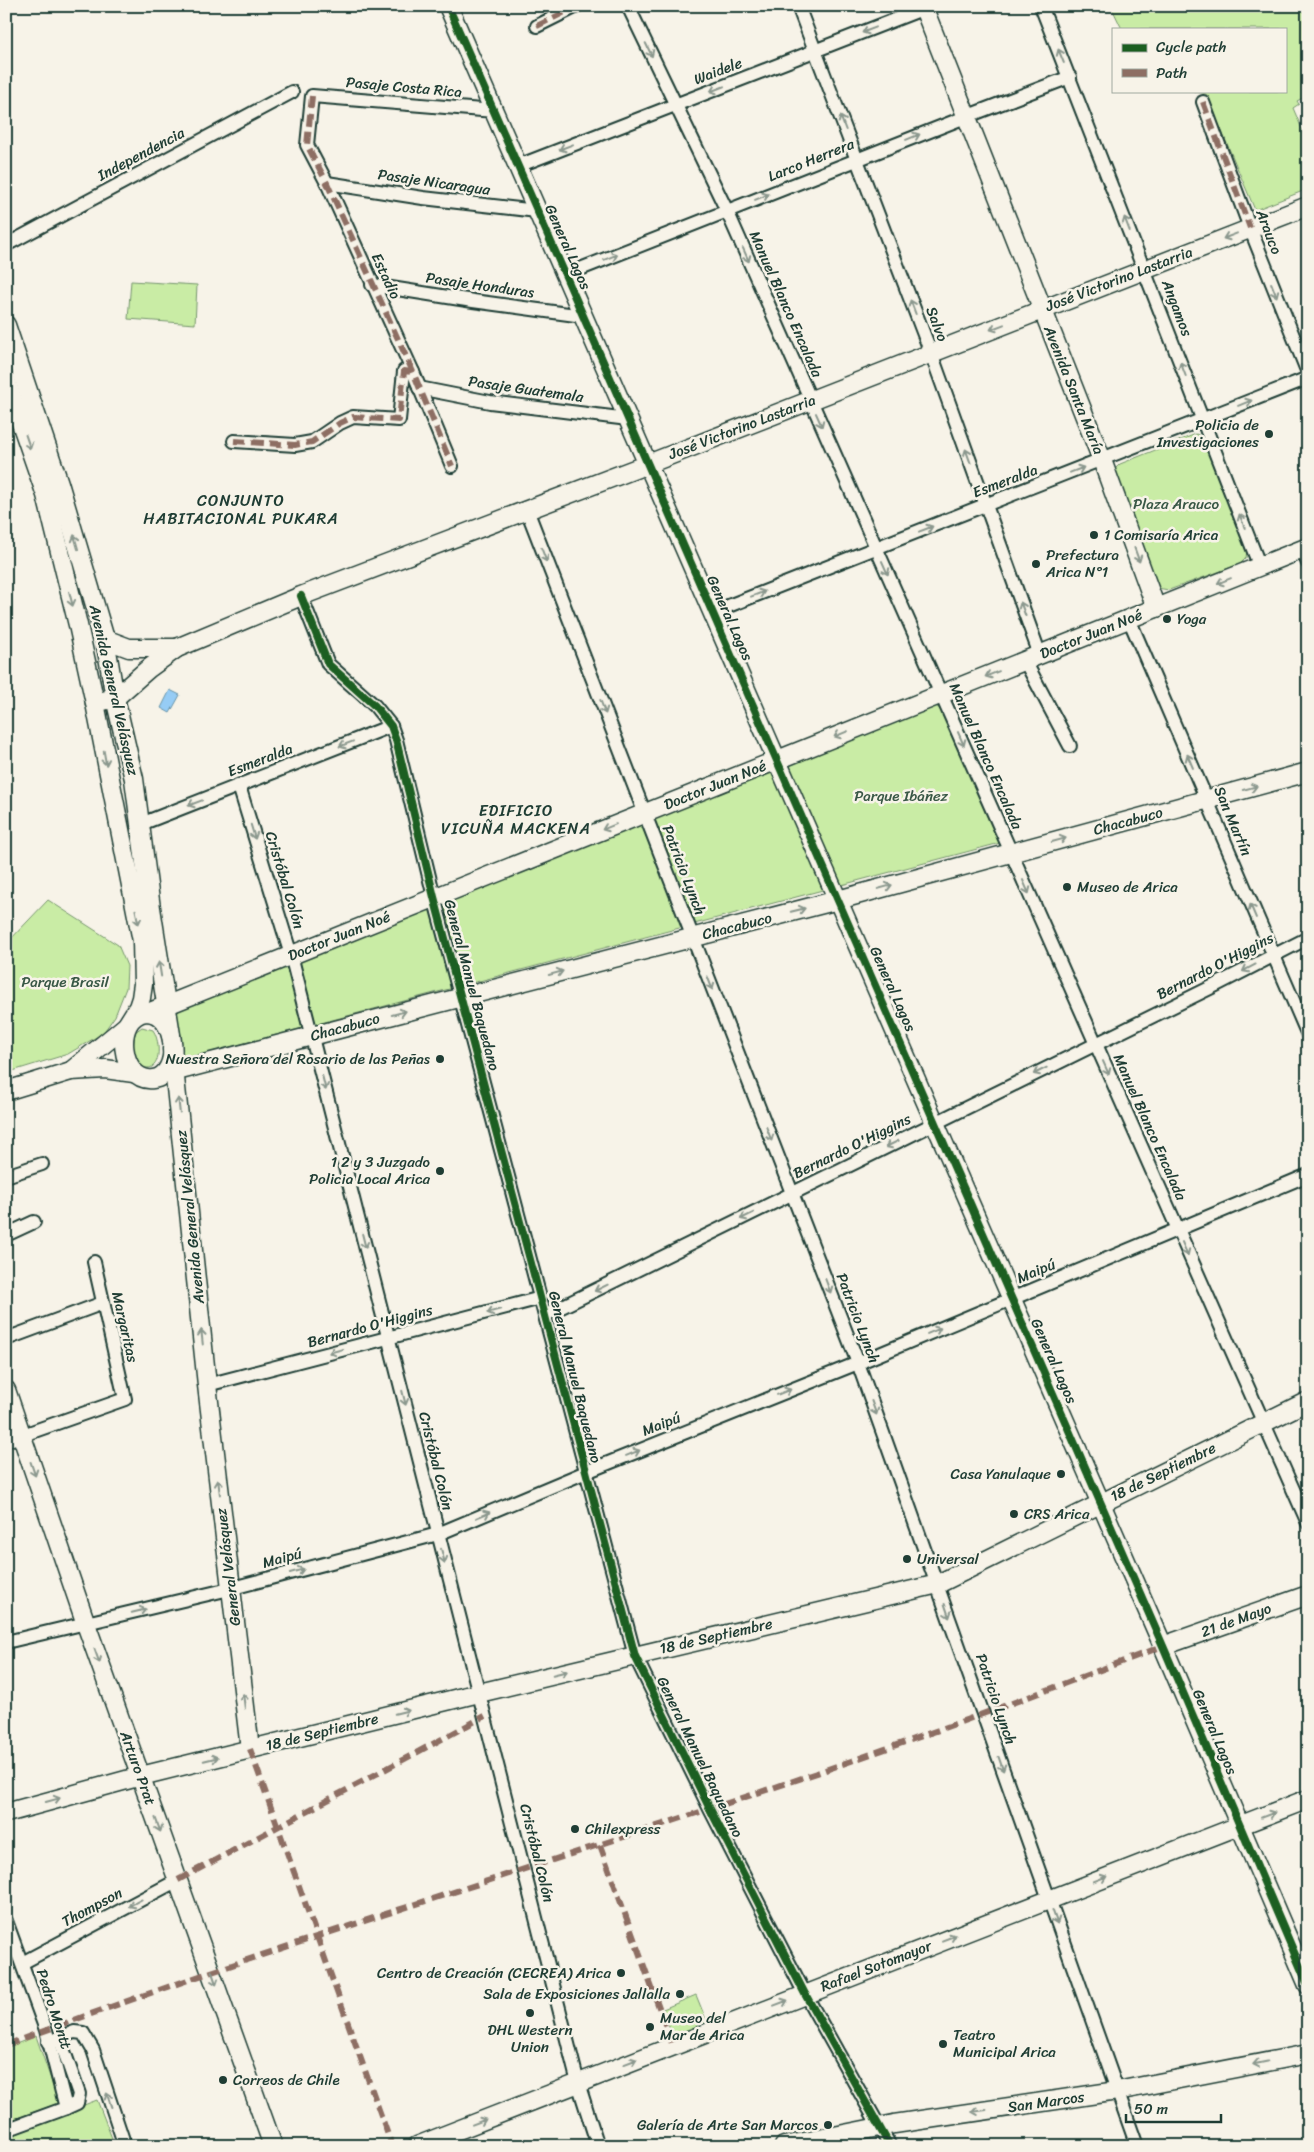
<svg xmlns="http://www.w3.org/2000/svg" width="1314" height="2152" font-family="Sriracha,sans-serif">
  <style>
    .green { fill: #c9eca5; stroke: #74946c }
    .water { fill: #96ccf5; stroke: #6693a8 }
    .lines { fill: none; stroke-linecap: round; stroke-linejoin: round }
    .street-casing { stroke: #1f3d34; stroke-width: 16 }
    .secondary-casing { stroke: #1f3d34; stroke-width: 21 }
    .street { stroke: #f7f3e8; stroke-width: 12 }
    .secondary { stroke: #f7f3e8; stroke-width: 18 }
    .quiet { stroke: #8d6e63; stroke-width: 6; stroke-dasharray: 12 6; stroke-linecap: butt }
    .cycleway-casing { stroke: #f7f3e8; stroke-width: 11 }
    .cycleway { stroke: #1b5e20; stroke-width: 8 }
    .oneway { stroke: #8b988e }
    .poi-dot { fill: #1f3d34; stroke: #f7f3e8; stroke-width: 2 }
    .labels { text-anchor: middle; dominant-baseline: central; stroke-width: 5; stroke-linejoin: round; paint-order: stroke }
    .street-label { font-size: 15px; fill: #1f3d34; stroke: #f7f3e8 }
    .poi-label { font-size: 15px; fill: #1f3d34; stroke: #f7f3e8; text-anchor: start }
    .park-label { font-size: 15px; fill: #385745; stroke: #f7f3e8 }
    .neighbourhood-label { font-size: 16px; letter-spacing: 1px; fill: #1f3d34; stroke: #f7f3e8 }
  </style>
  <rect width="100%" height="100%" fill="#f7f3e8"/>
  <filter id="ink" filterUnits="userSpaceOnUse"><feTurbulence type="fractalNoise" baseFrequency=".02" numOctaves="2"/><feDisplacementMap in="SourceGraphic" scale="10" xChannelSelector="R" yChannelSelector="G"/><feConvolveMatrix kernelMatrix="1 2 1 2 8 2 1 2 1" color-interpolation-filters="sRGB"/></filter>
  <g filter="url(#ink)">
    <!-- green -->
    <g class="green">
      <path d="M1111 6H1308V95L1297 101 1299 104 1293 108 1308 143V189L1255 210 1206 94 1194 91H1285V29H1122Z"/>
      <path d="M131 281 197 285 195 324 128 319Z"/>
      <path d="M1196 434 1203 437 1205 440 1247 550 1246 558 1240 564 1169 590 1157 588 1113 471 1120 464Z"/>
      <path d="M936 706 942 711 1000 843 189 1058 181 1054 176 1015 180 1009Z"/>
      <path d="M48 900 118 945 127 966 126 988 115 1016 103 1033 68 1054 6 1073V941L8 942Z"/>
      <path d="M142 1027 153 1030C162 1043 161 1080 138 1064L133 1048 135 1032Z"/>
      <path d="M696 1995 707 2022 673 2037 663 2009Z"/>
      <path d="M36 2036 59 2103 6 2122V2048Z"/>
      <path d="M97 2100 115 2146H6V2135Z"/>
    </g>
    <!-- water -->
    <path class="water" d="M170 690 180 695 170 713 161 708Z"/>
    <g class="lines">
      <!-- street casing -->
      <g class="street-casing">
        <g id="street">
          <path d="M628 6 727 211 1308 1523"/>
          <path d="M798 6 931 353 1040 655"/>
          <path d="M1041 6 1260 567"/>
          <path d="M537 26 577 6"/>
          <path d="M1203 102 1250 228 1308 373"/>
          <path d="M518 166 930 6"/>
          <path d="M327 183 423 198 537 211"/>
          <path d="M6 245 292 92"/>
          <path d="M565 275 968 116 1070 77"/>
          <path d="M372 285 473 301 583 316"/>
          <path d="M419 388 490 402 628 419"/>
          <path d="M234 441 295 445 312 442 340 423 353 417 399 420 404 371 413 372"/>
          <path d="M452 466 413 372 327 183 307 145 312 96 494 111"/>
          <path d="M527 510 858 1363 1137 2146"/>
          <path d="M1302 549 1308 563"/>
          <path d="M301 596 328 664 375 706 391 726 396 740 434 897 635 1656 710 1809 805 1994 890 2146"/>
          <path d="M713 612 1308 378"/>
          <path d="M1129 619 1308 1035"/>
          <path d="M1025 661 1070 746"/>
          <path d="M239 786 291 955 578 2083 598 2146"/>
          <path d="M141 824 391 726"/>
          <path d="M6 1176 42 1164"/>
          <path d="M6 1235 34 1222"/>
          <path d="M545 1315 1216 985 1308 938"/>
          <path d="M6 1339 103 1303"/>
          <path d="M207 1385 541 1298"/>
          <path d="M6 1441 125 1399 94 1262"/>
          <path d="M6 1642 221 1591 438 1534 586 1472 858 1363 1308 1175"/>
          <path d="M6 1921 46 2030 66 2108 6 2130"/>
          <path d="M22 1963 178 1880"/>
          <path d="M59 2037 79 2094 77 2103 66 2108"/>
          <path d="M48 2042 74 2032 83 2033 93 2050 125 2146"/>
        </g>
      </g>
      <!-- secondary casing -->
      <g class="secondary-casing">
        <g id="secondary">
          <path d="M448 6 1163 1646 1308 1985"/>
          <path d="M923 6 1102 460 1156 608"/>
          <path d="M6 325 59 483 105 639 115 698 134 779 151 908 171 1035"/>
          <path d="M6 380 46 495 78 625 95 703 142 941 143 984 141 998 138 1007 128 1023"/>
          <path d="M105 639 129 648H177"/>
          <path d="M95 703 115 698 148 669 177 648 301 596 648 464 1308 206"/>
          <path d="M146 1012C178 1012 182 1076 153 1079 120 1083 112 1016 146 1012Z"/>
          <path d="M150 1012 1308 547"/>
          <path d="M172 1049 207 1385 250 1749"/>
          <path d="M71 1071 127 1025"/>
          <path d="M165 1074 838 900 1308 772"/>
          <path d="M6 1091 71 1071 105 1069 134 1073"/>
          <path d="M6 1390 86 1624 273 2146"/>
          <path d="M1163 1646 1308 1595"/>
          <path d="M6 1813 141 1776 479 1693 938 1584 1308 1401"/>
          <path d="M417 2146 1308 1799"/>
          <path d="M784 2146 894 2124 1117 2091 1308 2054"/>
        </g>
      </g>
      <!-- street -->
      <use href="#street" class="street"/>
      <!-- secondary -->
      <use href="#secondary" class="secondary"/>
      <!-- quiet -->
      <g class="quiet">
        <path d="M537 26 577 6"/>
        <path d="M312 96 307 145 327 183 413 372 452 466"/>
        <path d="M1203 102 1250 228"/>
        <path d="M234 441 295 445 312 442 340 423 353 417 399 420 404 371 413 372"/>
        <path d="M250 1749 392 2146"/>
        <path d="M600 1845 673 2046"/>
        <path d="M178 1880 485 1716"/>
        <path d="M6 2045C237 1959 472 1887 706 1810 860 1760 1012 1704 1163 1646"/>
      </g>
      <!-- cycleway casing -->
      <g class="cycleway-casing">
        <g id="cycleway">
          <path d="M448 6 1163 1646 1308 1985"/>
          <path d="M301 596 328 664 375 706 391 726 396 740 434 897 635 1656 710 1809 805 1994 890 2146"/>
        </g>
      </g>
      <!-- cycleway -->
      <use href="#cycleway" class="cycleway"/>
    </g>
    <!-- one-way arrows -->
    <defs><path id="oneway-shaft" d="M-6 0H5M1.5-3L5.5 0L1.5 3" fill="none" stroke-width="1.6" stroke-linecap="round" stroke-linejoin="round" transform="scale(1.25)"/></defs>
    <g class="oneway">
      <use href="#oneway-shaft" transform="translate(869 30) rotate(159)"/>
      <use href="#oneway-shaft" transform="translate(649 50) rotate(64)"/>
      <use href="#oneway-shaft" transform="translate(1061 56) rotate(-112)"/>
      <use href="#oneway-shaft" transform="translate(717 89) rotate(159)"/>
      <use href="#oneway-shaft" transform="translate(843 123) rotate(-111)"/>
      <use href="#oneway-shaft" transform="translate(913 137) rotate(-22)"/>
      <use href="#oneway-shaft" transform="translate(566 147) rotate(159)"/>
      <use href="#oneway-shaft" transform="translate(762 197) rotate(-22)"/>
      <use href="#oneway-shaft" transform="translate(1127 224) rotate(-111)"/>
      <use href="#oneway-shaft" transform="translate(1230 236) rotate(159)"/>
      <use href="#oneway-shaft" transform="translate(746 255) rotate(66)"/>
      <use href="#oneway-shaft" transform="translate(611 257) rotate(-22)"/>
      <use href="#oneway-shaft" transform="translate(1274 290) rotate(68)"/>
      <use href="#oneway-shaft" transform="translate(913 307) rotate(-111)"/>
      <use href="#oneway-shaft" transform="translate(997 327) rotate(159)"/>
      <use href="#oneway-shaft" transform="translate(1183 369) rotate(-111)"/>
      <use href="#oneway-shaft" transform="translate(1245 403) rotate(-22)"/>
      <use href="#oneway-shaft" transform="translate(819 420) rotate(66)"/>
      <use href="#oneway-shaft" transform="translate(28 442) rotate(71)"/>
      <use href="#oneway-shaft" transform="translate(968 456) rotate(-110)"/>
      <use href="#oneway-shaft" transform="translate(1077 470) rotate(-21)"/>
      <use href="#oneway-shaft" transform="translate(1242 521) rotate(-111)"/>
      <use href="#oneway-shaft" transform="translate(926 529) rotate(-21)"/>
      <use href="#oneway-shaft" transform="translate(76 542) rotate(-106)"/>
      <use href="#oneway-shaft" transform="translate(544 555) rotate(69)"/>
      <use href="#oneway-shaft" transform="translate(1137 555) rotate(70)"/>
      <use href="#oneway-shaft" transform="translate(885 568) rotate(66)"/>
      <use href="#oneway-shaft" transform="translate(1224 581) rotate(158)"/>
      <use href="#oneway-shaft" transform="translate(758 594) rotate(-21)"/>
      <use href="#oneway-shaft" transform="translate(71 599) rotate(76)"/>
      <use href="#oneway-shaft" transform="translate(1023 609) rotate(-110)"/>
      <use href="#oneway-shaft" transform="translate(992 674) rotate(158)"/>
      <use href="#oneway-shaft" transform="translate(603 707) rotate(69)"/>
      <use href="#oneway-shaft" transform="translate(841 734) rotate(158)"/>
      <use href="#oneway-shaft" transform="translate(961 739) rotate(66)"/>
      <use href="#oneway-shaft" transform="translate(346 744) rotate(159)"/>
      <use href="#oneway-shaft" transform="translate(105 758) rotate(80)"/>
      <use href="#oneway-shaft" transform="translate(1190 761) rotate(-113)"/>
      <use href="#oneway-shaft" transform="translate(1250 788) rotate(-15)"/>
      <use href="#oneway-shaft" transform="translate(195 803) rotate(159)"/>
      <use href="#oneway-shaft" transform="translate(609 827) rotate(158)"/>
      <use href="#oneway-shaft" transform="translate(253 832) rotate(73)"/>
      <use href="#oneway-shaft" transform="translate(1059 840) rotate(-15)"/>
      <use href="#oneway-shaft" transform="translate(885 887) rotate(-15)"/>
      <use href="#oneway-shaft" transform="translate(1026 887) rotate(66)"/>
      <use href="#oneway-shaft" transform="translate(798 910) rotate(-14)"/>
      <use href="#oneway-shaft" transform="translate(1253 911) rotate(-113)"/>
      <use href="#oneway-shaft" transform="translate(137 917) rotate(78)"/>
      <use href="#oneway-shaft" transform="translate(1249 968) rotate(152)"/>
      <use href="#oneway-shaft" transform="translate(160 969) rotate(-99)"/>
      <use href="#oneway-shaft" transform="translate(556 973) rotate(-15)"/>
      <use href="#oneway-shaft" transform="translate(710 983) rotate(69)"/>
      <use href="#oneway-shaft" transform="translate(399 1013) rotate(-15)"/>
      <use href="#oneway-shaft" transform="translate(1106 1068) rotate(66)"/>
      <use href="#oneway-shaft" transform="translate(1040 1071) rotate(154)"/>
      <use href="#oneway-shaft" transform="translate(324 1083) rotate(76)"/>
      <use href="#oneway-shaft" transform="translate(179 1105) rotate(-96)"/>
      <use href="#oneway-shaft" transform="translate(769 1134) rotate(69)"/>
      <use href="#oneway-shaft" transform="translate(892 1144) rotate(154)"/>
      <use href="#oneway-shaft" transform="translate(747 1216) rotate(154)"/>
      <use href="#oneway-shaft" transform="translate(364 1241) rotate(76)"/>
      <use href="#oneway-shaft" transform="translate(1185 1249) rotate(66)"/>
      <use href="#oneway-shaft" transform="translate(828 1286) rotate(69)"/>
      <use href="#oneway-shaft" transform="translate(601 1288) rotate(154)"/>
      <use href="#oneway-shaft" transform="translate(494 1311) rotate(165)"/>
      <use href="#oneway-shaft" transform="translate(934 1331) rotate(-23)"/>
      <use href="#oneway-shaft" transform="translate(202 1337) rotate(-96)"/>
      <use href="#oneway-shaft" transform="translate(336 1351) rotate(165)"/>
      <use href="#oneway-shaft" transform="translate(784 1392) rotate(-22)"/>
      <use href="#oneway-shaft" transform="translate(404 1398) rotate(76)"/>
      <use href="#oneway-shaft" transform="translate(874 1408) rotate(70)"/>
      <use href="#oneway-shaft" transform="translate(633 1453) rotate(-22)"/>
      <use href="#oneway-shaft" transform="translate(33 1469) rotate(71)"/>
      <use href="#oneway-shaft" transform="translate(219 1487) rotate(-97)"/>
      <use href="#oneway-shaft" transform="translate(483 1515) rotate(-23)"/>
      <use href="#oneway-shaft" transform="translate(443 1556) rotate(75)"/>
      <use href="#oneway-shaft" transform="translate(297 1571) rotate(-15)"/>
      <use href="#oneway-shaft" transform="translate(139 1611) rotate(-14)"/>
      <use href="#oneway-shaft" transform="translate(947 1611) rotate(71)"/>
      <use href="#oneway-shaft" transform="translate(97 1656) rotate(70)"/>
      <use href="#oneway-shaft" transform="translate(560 1673) rotate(-13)"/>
      <use href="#oneway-shaft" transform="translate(244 1701) rotate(-97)"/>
      <use href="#oneway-shaft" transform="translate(402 1712) rotate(-14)"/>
      <use href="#oneway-shaft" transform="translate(211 1759) rotate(-14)"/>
      <use href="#oneway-shaft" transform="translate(1001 1764) rotate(71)"/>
      <use href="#oneway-shaft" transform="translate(53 1800) rotate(-15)"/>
      <use href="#oneway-shaft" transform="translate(1268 1815) rotate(-21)"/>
      <use href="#oneway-shaft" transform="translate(158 1825) rotate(70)"/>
      <use href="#oneway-shaft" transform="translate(1100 1879) rotate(-21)"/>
      <use href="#oneway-shaft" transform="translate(135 1903) rotate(152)"/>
      <use href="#oneway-shaft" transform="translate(1055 1917) rotate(70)"/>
      <use href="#oneway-shaft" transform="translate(949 1938) rotate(-21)"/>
      <use href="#oneway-shaft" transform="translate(214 1978) rotate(71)"/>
      <use href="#oneway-shaft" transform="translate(781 2003) rotate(-21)"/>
      <use href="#oneway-shaft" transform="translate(630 2062) rotate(-21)"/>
      <use href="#oneway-shaft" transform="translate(1260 2063) rotate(169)"/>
      <use href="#oneway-shaft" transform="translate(109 2100) rotate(-109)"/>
      <use href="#oneway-shaft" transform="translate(979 2111) rotate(172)"/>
      <use href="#oneway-shaft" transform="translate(479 2122) rotate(-21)"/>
    </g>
  </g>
  <!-- markers -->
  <g class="poi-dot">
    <circle cx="1269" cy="434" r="5"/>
    <circle cx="1094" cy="535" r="5"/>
    <circle cx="1036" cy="564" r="5"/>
    <circle cx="1167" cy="619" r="5"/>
    <circle cx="1067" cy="887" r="5"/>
    <circle cx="440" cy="1059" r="5"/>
    <circle cx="440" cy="1171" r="5"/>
    <circle cx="1061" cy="1474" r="5"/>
    <circle cx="1014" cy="1514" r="5"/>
    <circle cx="907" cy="1559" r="5"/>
    <circle cx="575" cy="1829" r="5"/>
    <circle cx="621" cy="1973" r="5"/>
    <circle cx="680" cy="1994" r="5"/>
    <circle cx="530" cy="2013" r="5"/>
    <circle cx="650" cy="2027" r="5"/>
    <circle cx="943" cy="2044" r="5"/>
    <circle cx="223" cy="2080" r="5"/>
    <circle cx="828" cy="2125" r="5"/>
  </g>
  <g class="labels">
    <!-- street labels -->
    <g class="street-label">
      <text transform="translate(718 71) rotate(-21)">Waidele</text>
      <text transform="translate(404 87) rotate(5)">Pasaje Costa Rica</text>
      <text transform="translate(141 154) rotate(-28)">Independencia</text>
      <text transform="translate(811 160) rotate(-22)">Larco Herrera</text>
      <text transform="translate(434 182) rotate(8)">Pasaje Nicaragua</text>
      <text transform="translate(1269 232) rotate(69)">Arauco</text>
      <text transform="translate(568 247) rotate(66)">General Lagos</text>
      <text transform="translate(386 276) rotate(65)">Estadio</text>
      <text transform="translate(1119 279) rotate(-21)">José Victorino Lastarria</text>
      <text transform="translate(480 285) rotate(8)">Pasaje Honduras</text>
      <text transform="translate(786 304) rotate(66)">Manuel Blanco Encalada</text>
      <text transform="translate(1177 308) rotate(69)">Angamos</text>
      <text transform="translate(937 324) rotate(69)">Salvo</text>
      <text transform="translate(526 389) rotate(8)">Pasaje Guatemala</text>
      <text transform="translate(1074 390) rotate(68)">Avenida Santa María</text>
      <text transform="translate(742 427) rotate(-21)">José Victorino Lastarria</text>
      <text transform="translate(1005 481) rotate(-21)">Esmeralda</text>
      <text transform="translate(730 618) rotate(66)">General Lagos</text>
      <text transform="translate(1091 634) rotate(-22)">Doctor Juan Noé</text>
      <text transform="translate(114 690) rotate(77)">Avenida General Velásquez</text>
      <text transform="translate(986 756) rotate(66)">Manuel Blanco Encalada</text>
      <text transform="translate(260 760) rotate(-21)">Esmeralda</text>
      <text transform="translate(715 785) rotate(-22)">Doctor Juan Noé</text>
      <text transform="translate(1128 821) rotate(-15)">Chacabuco</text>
      <text transform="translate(1233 821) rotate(67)">San Martín</text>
      <text transform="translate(684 870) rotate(69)">Patricio Lynch</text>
      <text transform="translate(285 880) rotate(73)">Cristóbal Colón</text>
      <text transform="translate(737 926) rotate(-14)">Chacabuco</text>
      <text transform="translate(339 936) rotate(-22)">Doctor Juan Noé</text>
      <text transform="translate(1215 966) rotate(-27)">Bernardo O'Higgins</text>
      <text transform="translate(472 985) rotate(75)">General Manuel Baquedano</text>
      <text transform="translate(893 989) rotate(66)">General Lagos</text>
      <text transform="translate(345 1027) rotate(-15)">Chacabuco</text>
      <text transform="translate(1150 1127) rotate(66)">Manuel Blanco Encalada</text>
      <text transform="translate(852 1146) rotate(-26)">Bernardo O'Higgins</text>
      <text transform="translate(190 1217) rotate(-96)">Avenida General Velásquez</text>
      <text transform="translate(1036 1271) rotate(-23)">Maipú</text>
      <text transform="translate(858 1318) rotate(69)">Patricio Lynch</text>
      <text transform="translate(370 1326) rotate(-15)">Bernardo O'Higgins</text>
      <text transform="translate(125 1327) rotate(77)">Margaritas</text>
      <text transform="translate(1054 1361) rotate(66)">General Lagos</text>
      <text transform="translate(575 1377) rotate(76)">General Manuel Baquedano</text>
      <text transform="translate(661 1424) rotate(-22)">Maipú</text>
      <text transform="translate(436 1461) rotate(76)">Cristóbal Colón</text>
      <text transform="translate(1163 1472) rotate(-26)">18 de Septiembre</text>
      <text transform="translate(282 1558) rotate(-15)">Maipú</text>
      <text transform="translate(228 1567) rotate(-97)">General Velásquez</text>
      <text transform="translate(1236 1620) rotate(-20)">21 de Mayo</text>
      <text transform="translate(716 1636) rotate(-13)">18 de Septiembre</text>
      <text transform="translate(996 1699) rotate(71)">Patricio Lynch</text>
      <text transform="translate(322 1732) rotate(-14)">18 de Septiembre</text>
      <text transform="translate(1215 1732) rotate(67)">General Lagos</text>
      <text transform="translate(700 1757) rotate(64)">General Manuel Baquedano</text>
      <text transform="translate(138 1768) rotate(70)">Arturo Prat</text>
      <text transform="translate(537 1853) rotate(76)">Cristóbal Colón</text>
      <text transform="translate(92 1907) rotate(-28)">Thompson</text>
      <text transform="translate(876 1966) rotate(-21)">Rafael Sotomayor</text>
      <text transform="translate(54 2009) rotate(72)">Pedro Montt</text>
      <text transform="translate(1046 2102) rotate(-8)">San Marcos</text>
    </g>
    <!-- poi labels -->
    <g class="poi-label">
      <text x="1259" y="425" text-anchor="end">Policia de<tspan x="1259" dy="17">Investigaciones</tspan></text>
      <text x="1104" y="535">1 Comisaría Arica</text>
      <text x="1046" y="555">Prefectura<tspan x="1046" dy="17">Arica N°1</tspan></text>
      <text x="1177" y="619">Yoga</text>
      <text x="1077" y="887">Museo de Arica</text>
      <text x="430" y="1059" text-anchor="end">Nuestra Señora del Rosario de las Peñas</text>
      <text x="430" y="1162" text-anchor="end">1 2 y 3 Juzgado<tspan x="430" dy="17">Policia Local Arica</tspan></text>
      <text x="1051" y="1474" text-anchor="end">Casa Yanulaque</text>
      <text x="1024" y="1514">CRS Arica</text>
      <text x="917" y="1559">Universal</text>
      <text x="585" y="1829">Chilexpress</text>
      <text x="611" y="1973" text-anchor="end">Centro de Creación (CECREA) Arica</text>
      <text x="670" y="1994" text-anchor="end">Sala de Exposiciones Jallalla</text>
      <text x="660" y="2018">Museo del<tspan x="660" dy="17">Mar de Arica</tspan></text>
      <text x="530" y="2030" text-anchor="middle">DHL Western<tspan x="530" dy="17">Union</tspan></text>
      <text x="953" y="2035">Teatro<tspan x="953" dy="17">Municipal Arica</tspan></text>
      <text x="233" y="2080">Correos de Chile</text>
      <text x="818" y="2125" text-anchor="end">Galería de Arte San Marcos</text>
    </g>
    <!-- park labels -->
    <g class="park-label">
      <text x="1176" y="504">Plaza Arauco</text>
      <text x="901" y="796">Parque Ibáñez</text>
      <text x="65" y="982">Parque Brasil</text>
    </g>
    <!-- neighbourhood labels -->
    <g class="neighbourhood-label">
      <text x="241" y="500">CONJUNTO<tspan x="241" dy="18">HABITACIONAL PUKARA</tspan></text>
      <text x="516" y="810">EDIFICIO<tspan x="516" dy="18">VICUÑA MACKENA</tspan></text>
    </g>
  </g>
  <!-- margin -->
  <rect width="1314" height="2152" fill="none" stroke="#f7f3e8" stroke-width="25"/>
  <rect x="12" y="12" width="1289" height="2127" fill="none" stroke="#1f3d34" stroke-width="2" filter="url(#ink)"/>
  <!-- legend -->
  <rect x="1112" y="28" width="175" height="65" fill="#f7f3e8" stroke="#a1aaa0"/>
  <rect x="1122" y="44" width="25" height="8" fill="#1b5e20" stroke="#a1aaa0"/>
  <text x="1156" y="52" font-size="15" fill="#1f3d34">Cycle path</text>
  <rect x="1122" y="69" width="25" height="8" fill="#8d6e63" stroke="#a1aaa0"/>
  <text x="1156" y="78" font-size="15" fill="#1f3d34">Path</text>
  <!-- scale -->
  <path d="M1126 2114v8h95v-8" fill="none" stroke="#1f3d34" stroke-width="2.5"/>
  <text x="1134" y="2114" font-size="15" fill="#1f3d34" stroke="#f7f3e8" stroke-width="4" paint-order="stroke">50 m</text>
</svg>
